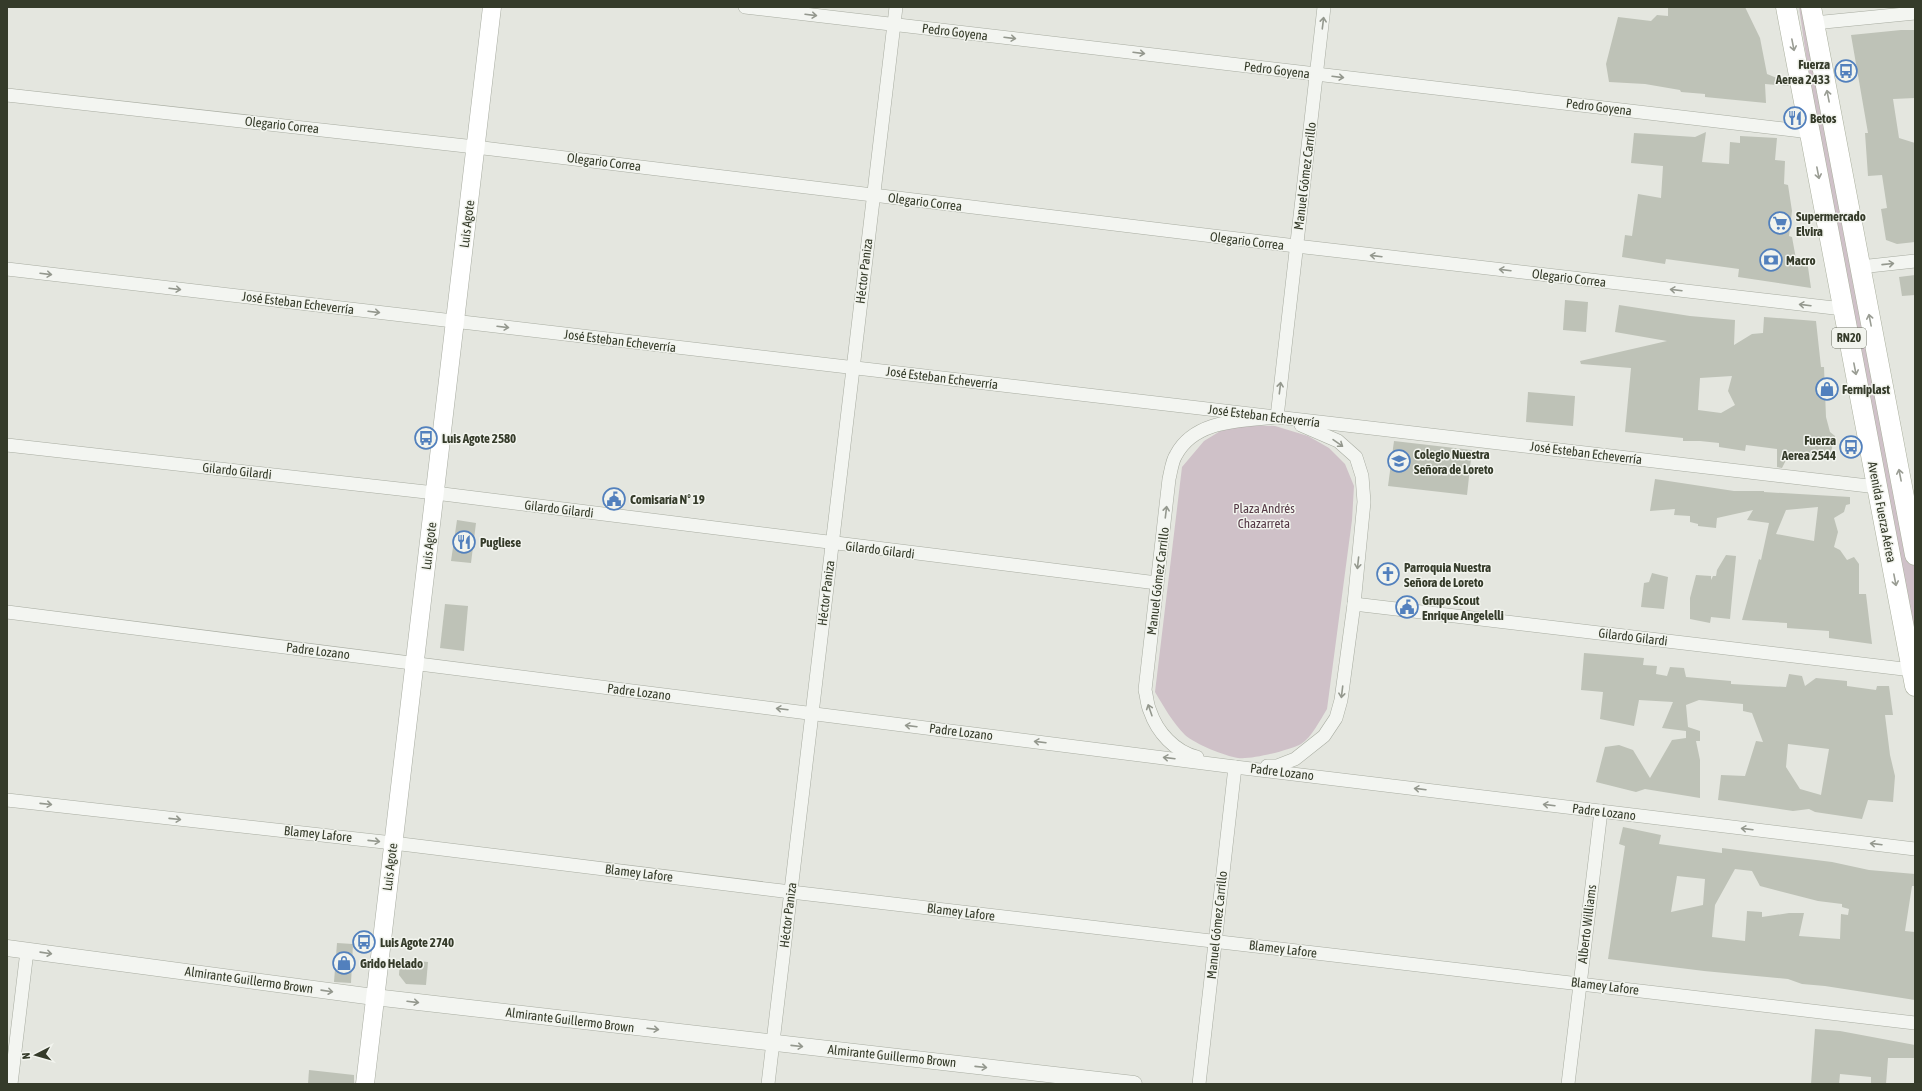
<svg xmlns="http://www.w3.org/2000/svg" width="1922" height="1091" font-family="'Asap Condensed',sans-serif">
  <style>
    .green { fill: #cfc1c8 }
    .building { fill: #bec2b7; fill-rule: evenodd }
    .lines { fill: none; stroke-linecap: round; stroke-linejoin: round }
    .minor-casing { stroke: #a8aca1; stroke-width: 14 }
    .tertiary-casing { stroke: #a8aca1; stroke-width: 17 }
    .secondary-casing { stroke: #a8aca1; stroke-width: 19 }
    .primary-casing { stroke: #abb09f; stroke-width: 21 }
    .minor { stroke: #f3f5f1; stroke-width: 13 }
    .tertiary { stroke: #f3f5f1; stroke-width: 16 }
    .secondary { stroke: #fff; stroke-width: 18 }
    .primary { stroke: #fff; stroke-width: 20 }
    .oneway { stroke: #94988e }
    .oneway2 { stroke: #9a9d94 }
    .labels { text-anchor: middle; dominant-baseline: central; stroke-width: 3; stroke-linejoin: round; paint-order: stroke }
    .shield { fill: #f2f4ee; stroke: #6e7265; stroke-width: 1 }
    .shield-label { font-size: 12px; font-weight: bold; fill: #353b2a }
    .street-label { font-size: 13px; fill: #353b2a; stroke: #f2f4ee }
    .poi-label { font-size: 13px; font-weight: bold; fill: #353b2a; stroke: #f2f4ee; text-anchor: start }
    .park-label { font-size: 13px; fill: #553946; stroke: #f2f4ee }
  </style>
  <rect width="100%" height="100%" fill="#e4e6df"/>
  <!-- green -->
  <g class="green">
    <path d="M1799 7H1802L1915 554V673L1817 132Z"/>
    <path d="M1250 425 1275 426 1308 436 1329 448 1345 464 1354 486 1352 520 1327 709C1320 720 1312 737 1301 744 1290 750 1251 760 1238 758 1225 756 1195 744 1185 735 1173 723 1164 707 1155 692L1182 467 1204 441 1222 430Z"/>
  </g>
  <!-- building -->
  <g class="building">
    <path d="M1668 7H1745L1760 38 1767 74 1789 83V86L1765 84 1766 103 1705 97V94L1681 92 1680 90 1645 84 1609 82 1606 64 1618 17 1651 21 1657 15 1668 16Z"/>
    <path d="M1901 30H1915V98L1893 99 1899 138 1915 143V242L1897 244 1886 240 1881 209 1887 208 1882 175 1868 176 1865 133H1868L1851 35Z"/>
    <path d="M1706 132 1702 162 1729 164 1730 142 1740 143V136L1777 138 1775 160 1785 161 1784 184 1788 185 1792 211 1789 236 1792 237 1796 259 1807 260 1811 288 1738 277 1739 269 1666 259 1665 264 1622 257 1625 235 1632 236 1638 194 1661 198 1663 166 1631 163 1634 133 1695 137Z"/>
    <path d="M1915 275V295L1902 296 1899 277Z"/>
    <path d="M1565 300 1588 302 1586 332 1563 330Z"/>
    <path d="M1619 305 1690 316 1735 320 1734 345 1752 334 1763 333 1764 317 1816 321 1821 367H1824L1826 417 1830 432 1835 436 1829 460 1788 456 1782 468 1777 467V449L1746 445 1745 451 1719 447V443L1700 441H1683V438L1625 432 1631 368 1581 364 1580 361 1667 341 1615 332ZM1732 376 1728 391 1735 405 1721 413 1698 410 1700 378Z"/>
    <path d="M1528 392 1575 396 1573 426 1526 422Z"/>
    <path d="M1394 441 1472 450 1467 495 1388 486Z"/>
    <path d="M1655 479 1734 491H1764V492L1850 497V504L1846 505 1844 512 1834 518 1838 532 1834 547 1840 550 1847 560 1854 557 1859 564V594H1866L1872 644 1829 638V631L1787 628V623L1742 620 1759 559 1761 560 1769 523 1747 520 1753 510 1717 518 1716 528 1698 526V524L1690 522V516L1674 515 1675 509 1650 511ZM1818 507 1814 541 1776 534 1786 510Z"/>
    <path d="M457 520 476 523 471 563 451 561Z"/>
    <path d="M1726 555 1736 556 1730 619 1711 617 1710 623 1690 619V598L1696 575 1711 576V580L1713 576H1716L1717 570Z"/>
    <path d="M1652 573 1668 577 1664 609 1641 607 1644 583 1649 582Z"/>
    <path d="M445 604 468 606 464 651 440 648Z"/>
    <path d="M1584 653 1644 658 1643 665 1657 666 1656 674 1667 676 1670 667 1684 668 1686 677 1731 681V684L1786 687 1789 674 1802 676 1805 686 1816 678 1847 681V686L1876 690 1877 686H1889L1893 715H1885L1890 755 1895 776 1893 802 1868 800 1862 819 1815 812 1809 809 1793 811 1718 800 1721 775 1745 776 1756 741 1763 742 1752 713 1743 711V704L1699 700 1686 705 1688 727 1700 731V741H1696L1700 760V798L1645 789 1636 792 1596 782 1605 747 1619 745 1633 750 1650 778 1672 740 1686 738V731L1662 728 1673 702 1639 700 1634 726 1600 719 1603 692 1581 690ZM1788 744 1829 749 1821 795 1800 789 1786 767Z"/>
    <path d="M1623 827 1661 835 1659 844 1722 853V848L1737 850 1832 862 1869 870 1915 874V886H1912L1905 931 1915 932V1000L1825 986 1802 984 1788 979 1704 971 1608 959 1625 846 1619 844ZM1735 869 1752 871 1760 886 1818 901 1842 904V907L1849 909 1848 915 1841 914 1840 939 1799 936 1804 913H1789L1762 917V912L1747 911 1745 941 1712 937 1715 905ZM1677 876 1705 879 1703 905 1671 912Z"/>
    <path d="M337 943 353 944 351 983 334 982Z"/>
    <path d="M400 959 428 962 426 985 406 984 399 975Z"/>
    <path d="M1815 1029 1840 1031 1915 1045V1058H1888L1886 1084H1871V1077L1840 1074 1839 1084H1811Z"/>
    <path d="M309 1070 354 1075V1084H308Z"/>
  </g>
  <g class="lines">
    <!-- minor casing -->
    <g class="minor-casing">
      <g id="minor">
        <path d="M745 7 1810 132"/>
        <path d="M1814 23 1915 13"/>
        <path d="M7 95 475 147 1296 246 1843 309"/>
        <path d="M1860 267 1915 261"/>
        <path d="M7 269 1877 487"/>
        <path d="M7 445 435 493 1157 583"/>
        <path d="M1354 604 1912 670"/>
        <path d="M7 612 1235 767 1915 849"/>
        <path d="M1197 757C1175 752 1157 732 1150 711 1147 705 1147 697 1145 690L1169 479C1171 471 1172 461 1176 455 1195 419 1242 421 1277 417L1324 7"/>
        <path d="M1267 766H1277L1295 759 1324 736 1336 718 1341 700 1354 604 1364 502 1362 476 1356 457 1338 441 1301 425"/>
        <path d="M7 800 393 843 791 892 1915 1023"/>
        <path d="M11 1084 27 951"/>
        <path d="M768 1084 896 7"/>
        <path d="M1199 1084 1235 767"/>
        <path d="M1568 1084 1601 811"/>
      </g>
    </g>
    <!-- tertiary casing -->
    <g class="tertiary-casing">
      <path id="tertiary" d="M7 948 374 997 1134 1084"/>
    </g>
    <!-- secondary casing -->
    <g class="secondary-casing">
      <path id="secondary" d="M365 1084 492 7"/>
    </g>
    <!-- primary casing -->
    <g class="primary-casing">
      <g id="primary">
        <path d="M1786 7 1915 686"/>
        <path d="M1811 7 1915 555"/>
      </g>
    </g>
    <!-- minor -->
    <use href="#minor" class="minor"/>
    <!-- tertiary -->
    <use href="#tertiary" class="tertiary"/>
    <!-- secondary -->
    <use href="#secondary" class="secondary"/>
    <!-- primary -->
    <use href="#primary" class="primary"/>
  </g>
  <!-- one-way arrows -->
  <defs><path id="oneway-shaft" d="M-6 0H5M1.5-3L5.5 0L1.5 3" fill="none" stroke-width="1.6" stroke-linecap="round" stroke-linejoin="round"/></defs>
  <g class="oneway">
    <use href="#oneway-shaft" transform="translate(811 15) rotate(7)"/>
    <use href="#oneway-shaft" transform="translate(1323 23) rotate(-83)"/>
    <use href="#oneway-shaft" transform="translate(1010 38) rotate(7)"/>
    <use href="#oneway-shaft" transform="translate(1139 53) rotate(7)"/>
    <use href="#oneway-shaft" transform="translate(1338 77) rotate(7)"/>
    <use href="#oneway-shaft" transform="translate(1376 256) rotate(-173)"/>
    <use href="#oneway-shaft" transform="translate(1888 264) rotate(-6)"/>
    <use href="#oneway-shaft" transform="translate(1505 270) rotate(-173)"/>
    <use href="#oneway-shaft" transform="translate(46 274) rotate(7)"/>
    <use href="#oneway-shaft" transform="translate(175 289) rotate(7)"/>
    <use href="#oneway-shaft" transform="translate(1676 290) rotate(-173)"/>
    <use href="#oneway-shaft" transform="translate(1805 305) rotate(-173)"/>
    <use href="#oneway-shaft" transform="translate(374 312) rotate(7)"/>
    <use href="#oneway-shaft" transform="translate(503 327) rotate(7)"/>
    <use href="#oneway-shaft" transform="translate(1280 388) rotate(-83)"/>
    <use href="#oneway-shaft" transform="translate(1338 443) rotate(35)"/>
    <use href="#oneway-shaft" transform="translate(1166 512) rotate(-83)"/>
    <use href="#oneway-shaft" transform="translate(1358 563) rotate(96)"/>
    <use href="#oneway-shaft" transform="translate(1342 692) rotate(97)"/>
    <use href="#oneway-shaft" transform="translate(782 709) rotate(-173)"/>
    <use href="#oneway-shaft" transform="translate(1150 710) rotate(-109)"/>
    <use href="#oneway-shaft" transform="translate(911 726) rotate(-173)"/>
    <use href="#oneway-shaft" transform="translate(1040 742) rotate(-173)"/>
    <use href="#oneway-shaft" transform="translate(1169 758) rotate(-173)"/>
    <use href="#oneway-shaft" transform="translate(1420 789) rotate(-173)"/>
    <use href="#oneway-shaft" transform="translate(46 804) rotate(6)"/>
    <use href="#oneway-shaft" transform="translate(1549 805) rotate(-173)"/>
    <use href="#oneway-shaft" transform="translate(175 819) rotate(6)"/>
    <use href="#oneway-shaft" transform="translate(1747 829) rotate(-173)"/>
    <use href="#oneway-shaft" transform="translate(374 841) rotate(6)"/>
    <use href="#oneway-shaft" transform="translate(1876 844) rotate(-173)"/>
    <use href="#oneway-shaft" transform="translate(46 953) rotate(8)"/>
    <use href="#oneway-shaft" transform="translate(327 991) rotate(8)"/>
    <use href="#oneway-shaft" transform="translate(413 1002) rotate(7)"/>
    <use href="#oneway-shaft" transform="translate(653 1029) rotate(7)"/>
    <use href="#oneway-shaft" transform="translate(797 1046) rotate(6)"/>
    <use href="#oneway-shaft" transform="translate(981 1067) rotate(6)"/>
  </g>
  <g class="oneway2">
    <use href="#oneway-shaft" transform="translate(1793 45) rotate(79)"/>
    <use href="#oneway-shaft" transform="translate(1828 96) rotate(-101)"/>
    <use href="#oneway-shaft" transform="translate(1818 173) rotate(79)"/>
    <use href="#oneway-shaft" transform="translate(1870 320) rotate(-101)"/>
    <use href="#oneway-shaft" transform="translate(1855 369) rotate(79)"/>
    <use href="#oneway-shaft" transform="translate(1900 475) rotate(-101)"/>
    <use href="#oneway-shaft" transform="translate(1895 580) rotate(79)"/>
  </g>
  <!-- icons -->
  <defs>
    <g id="bus-ring" transform="scale(1.15)"><circle r="9.5" fill="#f2f4ee" stroke="#5280bd" stroke-width="1.5"/><path d="M-5-6H5V4H4V6H2V4H-2V6H-4V4H-5ZM-3.5-4V0h7V-4ZM-3.5 1.2v1.5H-2V1.2ZM2 1.2v1.5H3.5V1.2Z" fill="#5280bd"/></g>
    <g id="restaurant-ring" transform="scale(1.15)"><circle r="9.5" fill="#f2f4ee" stroke="#5280bd" stroke-width="1.5"/><path d="M-5-6h1v4h1v-4h1v4h1v-4h1v5L-1.5 .5V6h-2V.5L-5-1ZM5-6V6H3V1.5H1.5Q1.5-4 5-6Z" fill="#5280bd"/></g>
    <g id="supermarket-ring" transform="scale(1.15)"><circle r="9.5" fill="#f2f4ee" stroke="#5280bd" stroke-width="1.5"/><path d="M-6-5.5h2.5l.6 2H6L4.5 2H-2.5L-4.4-4H-6ZM-1.5 3.2a1.3 1.3 0 1 0 .1 0ZM3 3.2a1.3 1.3 0 1 0 .1 0Z" fill="#5280bd"/></g>
    <g id="bank-ring" transform="scale(1.15)"><circle r="9.5" fill="#f2f4ee" stroke="#5280bd" stroke-width="1.5"/><path d="M-6-4H6V4H-6ZM0-2.3a2.3 2.3 0 1 0 0 4.6a2.3 2.3 0 1 0 0-4.6Z" fill="#5280bd"/></g>
    <g id="shop-ring" transform="scale(1.15)"><circle r="9.5" fill="#f2f4ee" stroke="#5280bd" stroke-width="1.5"/><path d="M-5-2.5h2.3a2.7 3.5 0 0 1 5.4 0H5L5.5 6h-11ZM-1.5-2.5h3a1.5 2.3 0 0 0-3 0Z" fill="#5280bd"/></g>
    <g id="school-ring" transform="scale(1.15)"><circle r="9.5" fill="#f2f4ee" stroke="#5280bd" stroke-width="1.5"/><path d="M0-5L7-2L0 1L-7-2ZM-4 1L0 2.5L4 1V4Q0 6-4 4Z" fill="#5280bd"/></g>
    <g id="civic-ring" transform="scale(1.15)"><circle r="9.5" fill="#f2f4ee" stroke="#5280bd" stroke-width="1.5"/><path d="M-.6-6.5H3V-4.5H.6V-3L4-1V1h2V6H-6V1h2V-1L-.6-3ZM-1.2 2.5V6h2.4V2.5Z" fill="#5280bd"/></g>
    <g id="church-ring" transform="scale(1.15)"><circle r="9.5" fill="#f2f4ee" stroke="#5280bd" stroke-width="1.5"/><path d="M-1.2-6h2.4v3.5h3.3v2.4h-3.3V6h-2.4V-.1h-3.3v-2.4h3.3Z" fill="#5280bd"/></g>
  </defs>
  <g fill-rule="evenodd">
    <use href="#bus-ring" x="1846" y="71"/>
    <use href="#restaurant-ring" x="1795" y="118"/>
    <use href="#supermarket-ring" x="1780" y="223"/>
    <use href="#bank-ring" x="1771" y="260"/>
    <use href="#shop-ring" x="1827" y="389"/>
    <use href="#bus-ring" x="426" y="438"/>
    <use href="#bus-ring" x="1851" y="447"/>
    <use href="#school-ring" x="1399" y="461"/>
    <use href="#civic-ring" x="614" y="499"/>
    <use href="#restaurant-ring" x="464" y="542"/>
    <use href="#church-ring" x="1388" y="574"/>
    <use href="#civic-ring" x="1407" y="607"/>
    <use href="#bus-ring" x="364" y="942"/>
    <use href="#shop-ring" x="344" y="963"/>
  </g>
  <g class="labels">
    <!-- shield labels -->
    <rect class="shield" x="1832" y="328" width="34" height="20" rx="3"/>
    <g class="shield-label">
      <text x="1849" y="338">RN20</text>
    </g>
    <!-- street labels -->
    <g class="street-label">
      <text transform="translate(955 32) rotate(7)">Pedro Goyena</text>
      <text transform="translate(1277 70) rotate(7)">Pedro Goyena</text>
      <text transform="translate(1599 107) rotate(7)">Pedro Goyena</text>
      <text transform="translate(282 125) rotate(6)">Olegario Correa</text>
      <text transform="translate(604 162) rotate(7)">Olegario Correa</text>
      <text transform="translate(1305 176) rotate(-83)">Manuel Gómez Carrillo</text>
      <text transform="translate(925 202) rotate(7)">Olegario Correa</text>
      <text transform="translate(467 224) rotate(-83)">Luis Agote</text>
      <text transform="translate(1247 241) rotate(7)">Olegario Correa</text>
      <text transform="translate(864 271) rotate(-83)">Héctor Paniza</text>
      <text transform="translate(1569 278) rotate(7)">Olegario Correa</text>
      <text transform="translate(298 303) rotate(7)">José Esteban Echeverría</text>
      <text transform="translate(620 341) rotate(7)">José Esteban Echeverría</text>
      <text transform="translate(942 378) rotate(7)">José Esteban Echeverría</text>
      <text transform="translate(1264 416) rotate(7)">José Esteban Echeverría</text>
      <text transform="translate(1586 453) rotate(7)">José Esteban Echeverría</text>
      <text transform="translate(237 471) rotate(6)">Gilardo Gilardi</text>
      <text transform="translate(559 509) rotate(7)">Gilardo Gilardi</text>
      <text transform="translate(1882 512) rotate(79)">Avenida Fuerza Aérea</text>
      <text transform="translate(429 546) rotate(-83)">Luis Agote</text>
      <text transform="translate(880 550) rotate(7)">Gilardo Gilardi</text>
      <text transform="translate(1158 581) rotate(-83)">Manuel Gómez Carrillo</text>
      <text transform="translate(826 593) rotate(-83)">Héctor Paniza</text>
      <text transform="translate(1633 637) rotate(7)">Gilardo Gilardi</text>
      <text transform="translate(318 651) rotate(7)">Padre Lozano</text>
      <text transform="translate(639 692) rotate(7)">Padre Lozano</text>
      <text transform="translate(961 732) rotate(7)">Padre Lozano</text>
      <text transform="translate(1282 772) rotate(7)">Padre Lozano</text>
      <text transform="translate(1604 812) rotate(7)">Padre Lozano</text>
      <text transform="translate(318 834) rotate(6)">Blamey Lafore</text>
      <text transform="translate(390 867) rotate(-83)">Luis Agote</text>
      <text transform="translate(639 873) rotate(7)">Blamey Lafore</text>
      <text transform="translate(961 912) rotate(7)">Blamey Lafore</text>
      <text transform="translate(788 915) rotate(-83)">Héctor Paniza</text>
      <text transform="translate(1587 924) rotate(-83)">Alberto Williams</text>
      <text transform="translate(1217 925) rotate(-84)">Manuel Gómez Carrillo</text>
      <text transform="translate(1283 949) rotate(7)">Blamey Lafore</text>
      <text transform="translate(249 980) rotate(8)">Almirante Guillermo Brown</text>
      <text transform="translate(1605 986) rotate(7)">Blamey Lafore</text>
      <text transform="translate(570 1020) rotate(7)">Almirante Guillermo Brown</text>
      <text transform="translate(892 1056) rotate(6)">Almirante Guillermo Brown</text>
    </g>
    <!-- poi labels -->
    <g class="poi-label">
      <text x="1830" y="64" text-anchor="end">Fuerza<tspan x="1830" dy="15">Aerea 2433</tspan></text>
      <text x="1810" y="118">Betos</text>
      <text x="1796" y="216">Supermercado<tspan x="1796" dy="15">Elvira</tspan></text>
      <text x="1786" y="260">Macro</text>
      <text x="1842" y="389">Ferniplast</text>
      <text x="442" y="438">Luis Agote 2580</text>
      <text x="1836" y="440" text-anchor="end">Fuerza<tspan x="1836" dy="15">Aerea 2544</tspan></text>
      <text x="1414" y="454">Colegio Nuestra<tspan x="1414" dy="15">Señora de Loreto</tspan></text>
      <text x="630" y="499">Comisaría N° 19</text>
      <text x="480" y="542">Pugliese</text>
      <text x="1404" y="567">Parroquia Nuestra<tspan x="1404" dy="15">Señora de Loreto</tspan></text>
      <text x="1422" y="600">Grupo Scout<tspan x="1422" dy="15">Enrique Angelelli</tspan></text>
      <text x="380" y="942">Luis Agote 2740</text>
      <text x="360" y="963">Grido Helado</text>
    </g>
    <!-- park labels -->
    <g class="park-label">
      <text x="1264" y="508">Plaza Andrés<tspan x="1264" dy="15">Chazarreta</tspan></text>
    </g>
  </g>
  <!-- border -->
  <rect width="1922" height="1091" fill="none" stroke="#353b2a" stroke-width="16"/>
  <!-- north arrow -->
  <g transform="translate(36 1055) rotate(264)" stroke="#f2f4ee" stroke-width="3" paint-order="stroke">
  <path d="M0-3L7 15L0 10L-7 15Z" fill="#353b2a"/>
  <text y="-6" font-size="11" font-weight="bold" text-anchor="middle" fill="#353b2a">N</text>
  </g>
</svg>
